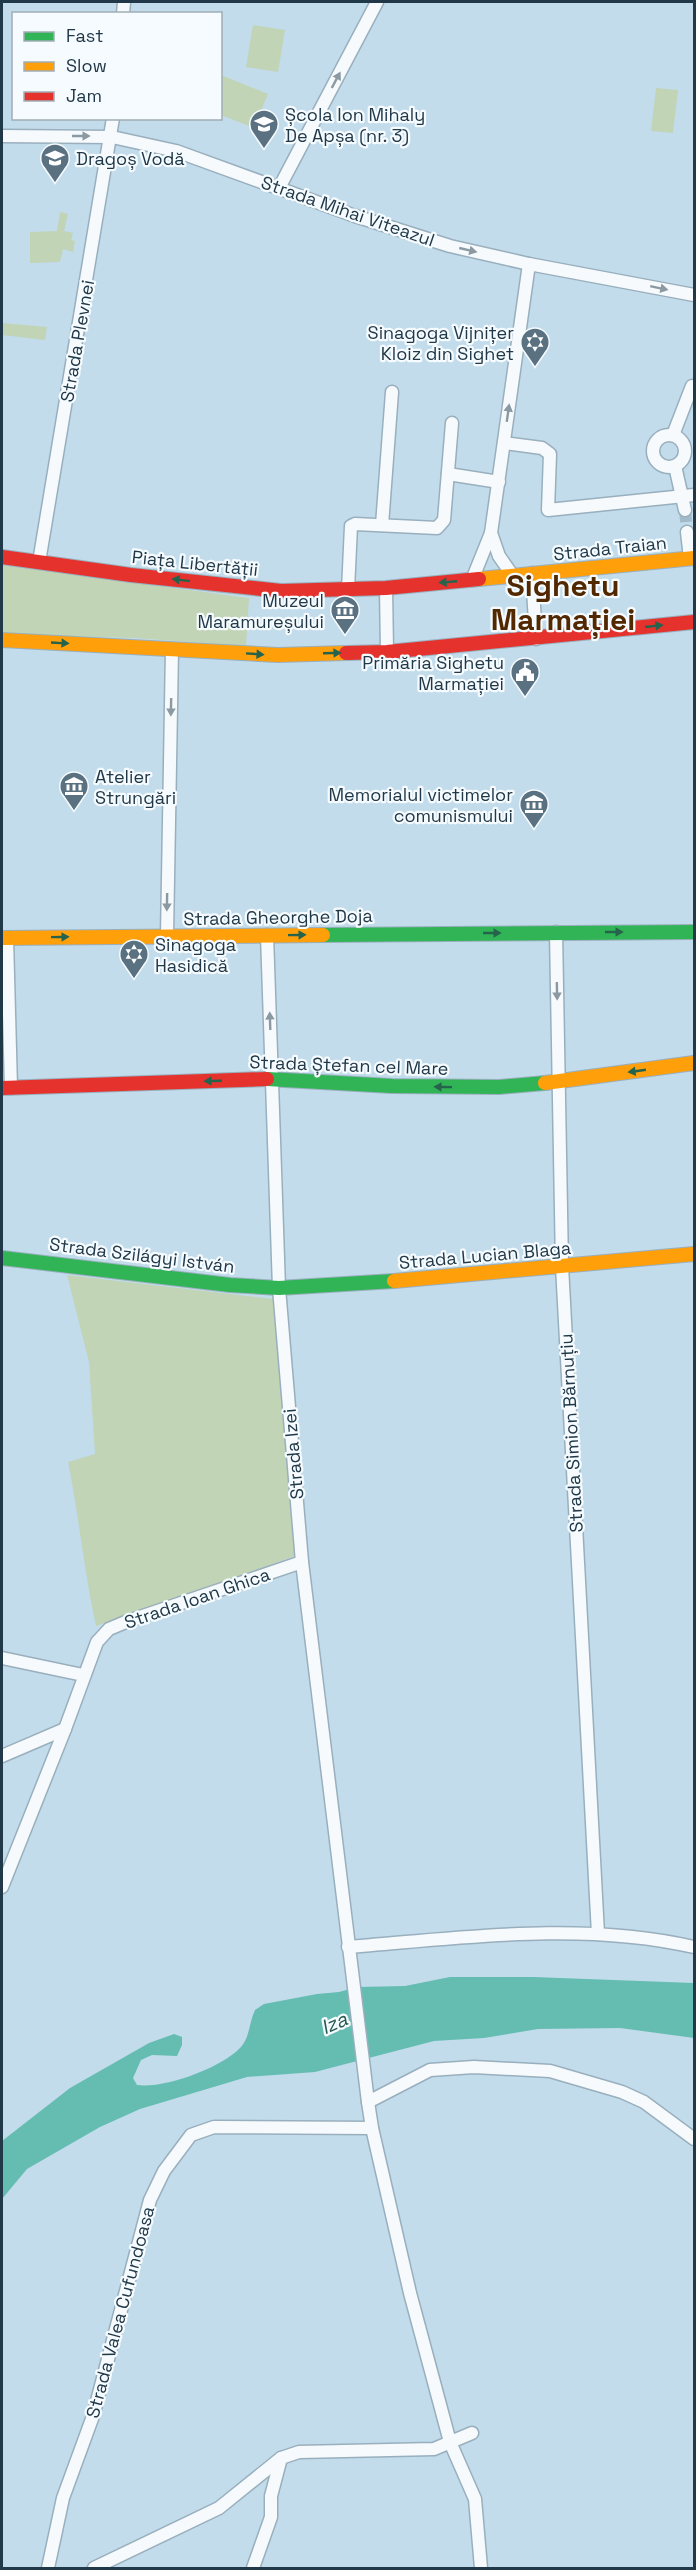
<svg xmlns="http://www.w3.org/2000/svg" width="696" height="2570" font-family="'Space Grotesk',sans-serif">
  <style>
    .green { fill: #c1d4b6 }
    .water { fill: #65bdb2 }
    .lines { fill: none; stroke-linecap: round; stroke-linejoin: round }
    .street-tunnel { stroke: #a2bbcb; stroke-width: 12; stroke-dasharray: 12 6; stroke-linecap: butt }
    .street-casing { stroke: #99afbd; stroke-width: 15 }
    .fast-casing { stroke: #99afbd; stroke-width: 16 }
    .slow-casing { stroke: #99afbd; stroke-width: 16 }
    .jam-casing { stroke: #99afbd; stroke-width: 16 }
    .street { stroke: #f6fafc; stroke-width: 12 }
    .fast { stroke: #30b455; stroke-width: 14 }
    .slow { stroke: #ff9f0a; stroke-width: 14 }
    .jam { stroke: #e5322d; stroke-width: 14 }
    .oneway { fill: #8b99a2 }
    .oneway2 { fill: #26634c }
    .labels { text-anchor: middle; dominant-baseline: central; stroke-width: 4.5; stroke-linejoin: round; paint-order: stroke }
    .poi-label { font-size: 18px; fill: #203847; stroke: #f5fbfe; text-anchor: start }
    .street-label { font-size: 18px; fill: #203847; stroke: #f5fbfe }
    .water-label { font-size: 20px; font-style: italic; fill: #2a5a4f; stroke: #f5fbfe }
    .town-label { font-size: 30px; font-weight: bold; fill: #522800; stroke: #f5fbfe }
  </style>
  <rect width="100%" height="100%" fill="#c2dcec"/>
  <!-- green -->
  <g class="green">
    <path d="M253 25 285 30 278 72 246 67Z"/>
    <path d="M221 75 268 94 254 128 221 115Z"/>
    <path d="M656 88 678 90 673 133 651 131Z"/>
    <path d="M60 212 68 214 64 231 73 233 71 240 75 241 73 252 63 249 60 262 30 263V232L57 231Z"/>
    <path d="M2 323 47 327 45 340 2 335Z"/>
    <path d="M2 565 249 598 246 646 134 638 2 634Z"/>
    <path d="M67 1275 273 1299 295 1556 96 1626C84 1571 79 1517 68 1462L95 1454 89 1362Z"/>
  </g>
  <!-- water -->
  <path class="water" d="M450 1977H533L694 1983V2038L620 2028 538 2029 484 2038 434 2041 315 2072 247 2077 140 2109 100 2127 27 2169 2 2199V2141L70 2088 149 2043 174 2034 182 2037V2045L177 2056 152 2055 141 2060 133 2078 137 2085C164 2089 221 2068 240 2048 250 2038 249 2022 255 2010L264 2004 317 1994 339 1992 357 1987 405 1986Z"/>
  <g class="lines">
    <!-- street-tunnel -->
    <path class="street-tunnel" d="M685 510 687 532"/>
    <!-- street casing -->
    <g class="street-casing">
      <g id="street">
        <path d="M123 14 124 2"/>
        <path d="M2 136 112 137 176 151 355 216 450 246 529 264 694 295"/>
        <path d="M279 188 377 2"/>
        <path d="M673 435 692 386"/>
        <circle cx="669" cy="451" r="16"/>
        <path d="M504 443 542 448 550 454 548 510 694 495"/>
        <path d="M675 466 685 510"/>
        <path d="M448 474 499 482"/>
        <path d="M382 525 392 392"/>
        <path d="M687 532 690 558"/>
        <path d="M491 533 499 556 513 576"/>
        <path d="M39 562 113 118"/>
        <path d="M532 573 536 639"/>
        <path d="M472 580 491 533 529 264"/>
        <path d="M386 588 387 652"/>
        <path d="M348 590 351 526 355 524 437 528 444 520 452 423"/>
        <path d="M556 932 562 1266 598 1934"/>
        <path d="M267 935 279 1288 302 1562 368 2102 372 2128 410 2293 450 2442 475 2499 481 2568"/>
        <path d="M167 936 172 649"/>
        <path d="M7 938 11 1088"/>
        <path d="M2 1658 83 1675"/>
        <path d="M2 1756 65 1729"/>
        <path d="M2 1887 65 1729 97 1642 109 1629 128 1621 302 1562"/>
        <path d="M348 1947C462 1938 581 1921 694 1947"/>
        <path d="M368 2102 430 2070 474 2067 550 2071 622 2092 644 2102 694 2139"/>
        <path d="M48 2568 63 2498 93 2416 150 2200 164 2171 191 2135 214 2127 372 2128"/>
        <path d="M94 2568 219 2508 281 2458 299 2452 434 2449 472 2433"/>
        <path d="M253 2568 271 2517V2496L281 2458"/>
      </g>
    </g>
    <!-- fast casing -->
    <g class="fast-casing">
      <g id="fast">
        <path d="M323 935 694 932"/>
        <path d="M267 1079 392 1086 499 1087 545 1083"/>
        <path d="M2 1258 230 1285 279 1288 394 1281"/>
      </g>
    </g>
    <!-- slow casing -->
    <g class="slow-casing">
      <g id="slow">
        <path d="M479 579 694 558"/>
        <path d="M2 640 278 655 346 653"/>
        <path d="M2 938 323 935"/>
        <path d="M545 1083 694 1063"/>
        <path d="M394 1281 694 1254"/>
      </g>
    </g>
    <!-- jam casing -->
    <g class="jam-casing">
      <g id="jam">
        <path d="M2 557 131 575 281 591 386 588 479 579"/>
        <path d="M346 653 387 652 694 622"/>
        <path d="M2 1088 267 1079"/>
      </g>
    </g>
    <!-- street -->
    <use href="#street" class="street"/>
    <!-- fast -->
    <use href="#fast" class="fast"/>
    <!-- slow -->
    <use href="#slow" class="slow"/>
    <!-- jam -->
    <use href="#jam" class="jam"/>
  </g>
  <!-- one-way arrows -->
  <defs><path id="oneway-solid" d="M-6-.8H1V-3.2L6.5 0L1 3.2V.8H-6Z" transform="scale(1.5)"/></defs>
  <g class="oneway">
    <use href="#oneway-solid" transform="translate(336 80) rotate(-62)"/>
    <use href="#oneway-solid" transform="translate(81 136)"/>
    <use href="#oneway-solid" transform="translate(468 250) rotate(13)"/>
    <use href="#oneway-solid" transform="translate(659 288) rotate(12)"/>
    <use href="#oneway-solid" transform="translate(508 413) rotate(-82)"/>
    <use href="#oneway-solid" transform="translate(171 707) rotate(91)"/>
    <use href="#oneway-solid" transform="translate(167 902) rotate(91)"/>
    <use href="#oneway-solid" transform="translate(557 991) rotate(89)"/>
    <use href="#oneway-solid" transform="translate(270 1021) rotate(-92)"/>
  </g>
  <g class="oneway2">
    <use href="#oneway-solid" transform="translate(181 580) rotate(-173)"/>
    <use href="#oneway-solid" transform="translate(448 582) rotate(175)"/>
    <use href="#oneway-solid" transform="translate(654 626) rotate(-6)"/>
    <use href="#oneway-solid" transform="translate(60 643) rotate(3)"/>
    <use href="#oneway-solid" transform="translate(332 653) rotate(-2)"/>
    <use href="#oneway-solid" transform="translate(255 654) rotate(4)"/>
    <use href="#oneway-solid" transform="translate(614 932)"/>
    <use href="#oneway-solid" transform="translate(492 933)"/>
    <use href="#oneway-solid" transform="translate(297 935) rotate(-1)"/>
    <use href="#oneway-solid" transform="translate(60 937) rotate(-1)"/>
    <use href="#oneway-solid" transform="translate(637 1071) rotate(172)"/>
    <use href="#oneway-solid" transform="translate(213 1081) rotate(178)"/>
    <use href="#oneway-solid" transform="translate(443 1087) rotate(-179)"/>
  </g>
  <!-- icons -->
  <defs>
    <g id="school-pin" transform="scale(1.5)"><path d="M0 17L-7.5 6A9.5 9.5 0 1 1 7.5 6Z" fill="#597181" stroke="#f5fbfe"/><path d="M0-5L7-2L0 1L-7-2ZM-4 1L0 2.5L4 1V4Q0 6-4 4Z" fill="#fff"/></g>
    <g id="synagogue-pin" transform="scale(1.5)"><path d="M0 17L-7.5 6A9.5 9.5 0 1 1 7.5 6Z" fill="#597181" stroke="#f5fbfe"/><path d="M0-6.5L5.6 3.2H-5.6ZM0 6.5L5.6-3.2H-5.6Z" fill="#fff"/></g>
    <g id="museum-pin" transform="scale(1.5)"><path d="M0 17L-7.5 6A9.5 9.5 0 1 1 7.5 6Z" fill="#597181" stroke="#f5fbfe"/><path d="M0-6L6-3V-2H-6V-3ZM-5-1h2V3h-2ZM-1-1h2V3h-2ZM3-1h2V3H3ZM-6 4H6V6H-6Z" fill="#fff"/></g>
    <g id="civic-pin" transform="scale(1.5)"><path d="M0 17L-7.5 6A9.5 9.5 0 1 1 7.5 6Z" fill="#597181" stroke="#f5fbfe"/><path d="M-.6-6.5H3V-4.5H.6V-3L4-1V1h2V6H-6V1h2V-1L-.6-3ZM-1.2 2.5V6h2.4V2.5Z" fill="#fff"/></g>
  </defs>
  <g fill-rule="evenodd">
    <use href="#school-pin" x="264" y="124"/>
    <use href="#school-pin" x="55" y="158"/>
    <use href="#synagogue-pin" x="535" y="342"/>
    <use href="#museum-pin" x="345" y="610"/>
    <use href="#civic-pin" x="525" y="672"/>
    <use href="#museum-pin" x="74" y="786"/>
    <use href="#museum-pin" x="534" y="804"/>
    <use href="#synagogue-pin" x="134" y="954"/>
  </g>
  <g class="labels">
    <!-- poi labels -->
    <g class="poi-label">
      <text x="285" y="114">Școla Ion Mihaly<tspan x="285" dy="21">De Apșa (nr. 3)</tspan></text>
      <text x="76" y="158">Dragoș Vodă</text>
      <text x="514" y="332" text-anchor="end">Sinagoga Vijnițer<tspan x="514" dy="21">Kloiz din Sighet</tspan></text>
      <text x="324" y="600" text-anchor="end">Muzeul<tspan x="324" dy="21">Maramureșului</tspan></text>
      <text x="504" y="662" text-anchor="end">Primăria Sighetu<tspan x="504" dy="21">Marmației</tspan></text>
      <text x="95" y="776">Atelier<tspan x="95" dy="21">Strungări</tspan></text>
      <text x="513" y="794" text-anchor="end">Memorialul victimelor<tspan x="513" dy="21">comunismului</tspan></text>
      <text x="155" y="944">Sinagoga<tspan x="155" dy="21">Hasidică</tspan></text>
    </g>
    <!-- street labels -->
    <g class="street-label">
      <text transform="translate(348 211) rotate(19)">Strada Mihai Viteazul</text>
      <text transform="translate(77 341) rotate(-80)">Strada Plevnei</text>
      <text transform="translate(610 548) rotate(-6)">Strada Traian</text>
      <text transform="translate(195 563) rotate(6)">Piața Libertății</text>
      <text transform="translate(278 917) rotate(-1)">Strada Gheorghe Doja</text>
      <text transform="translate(349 1065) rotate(2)">Strada Ștefan cel Mare</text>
      <text transform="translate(142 1255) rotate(7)">Strada Szilágyi István</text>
      <text transform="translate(485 1255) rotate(-5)">Strada Lucian Blaga</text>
      <text transform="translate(571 1433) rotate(-93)">Strada Simion Bărnuțiu</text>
      <text transform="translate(293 1454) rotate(-95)">Strada Izei</text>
      <text transform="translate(197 1598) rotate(-19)">Strada Ioan Ghica</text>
      <text transform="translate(120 2312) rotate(-75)">Strada Valea Cufundoasa</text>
    </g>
    <!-- water labels -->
    <g class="water-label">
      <text transform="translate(334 2023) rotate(-24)">Iza</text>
    </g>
    <!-- town labels -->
    <g class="town-label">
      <text x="563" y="585">Sighetu<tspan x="563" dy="34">Marmației</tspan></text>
    </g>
  </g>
  <!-- border -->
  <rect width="696" height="2570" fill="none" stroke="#203847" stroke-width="6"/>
  <!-- legend -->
  <rect x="12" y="12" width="210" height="108" fill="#f5fbfe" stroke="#a0adb5" stroke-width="1.5"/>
  <rect x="24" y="32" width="30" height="9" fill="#30b455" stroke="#a0adb5" stroke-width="1.5"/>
  <text x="66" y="42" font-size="18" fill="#203847">Fast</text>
  <rect x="24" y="62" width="30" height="9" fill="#ff9f0a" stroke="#a0adb5" stroke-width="1.5"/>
  <text x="66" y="72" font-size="18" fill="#203847">Slow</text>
  <rect x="24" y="92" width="30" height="9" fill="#e5322d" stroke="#a0adb5" stroke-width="1.5"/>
  <text x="66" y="102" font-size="18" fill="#203847">Jam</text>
</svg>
